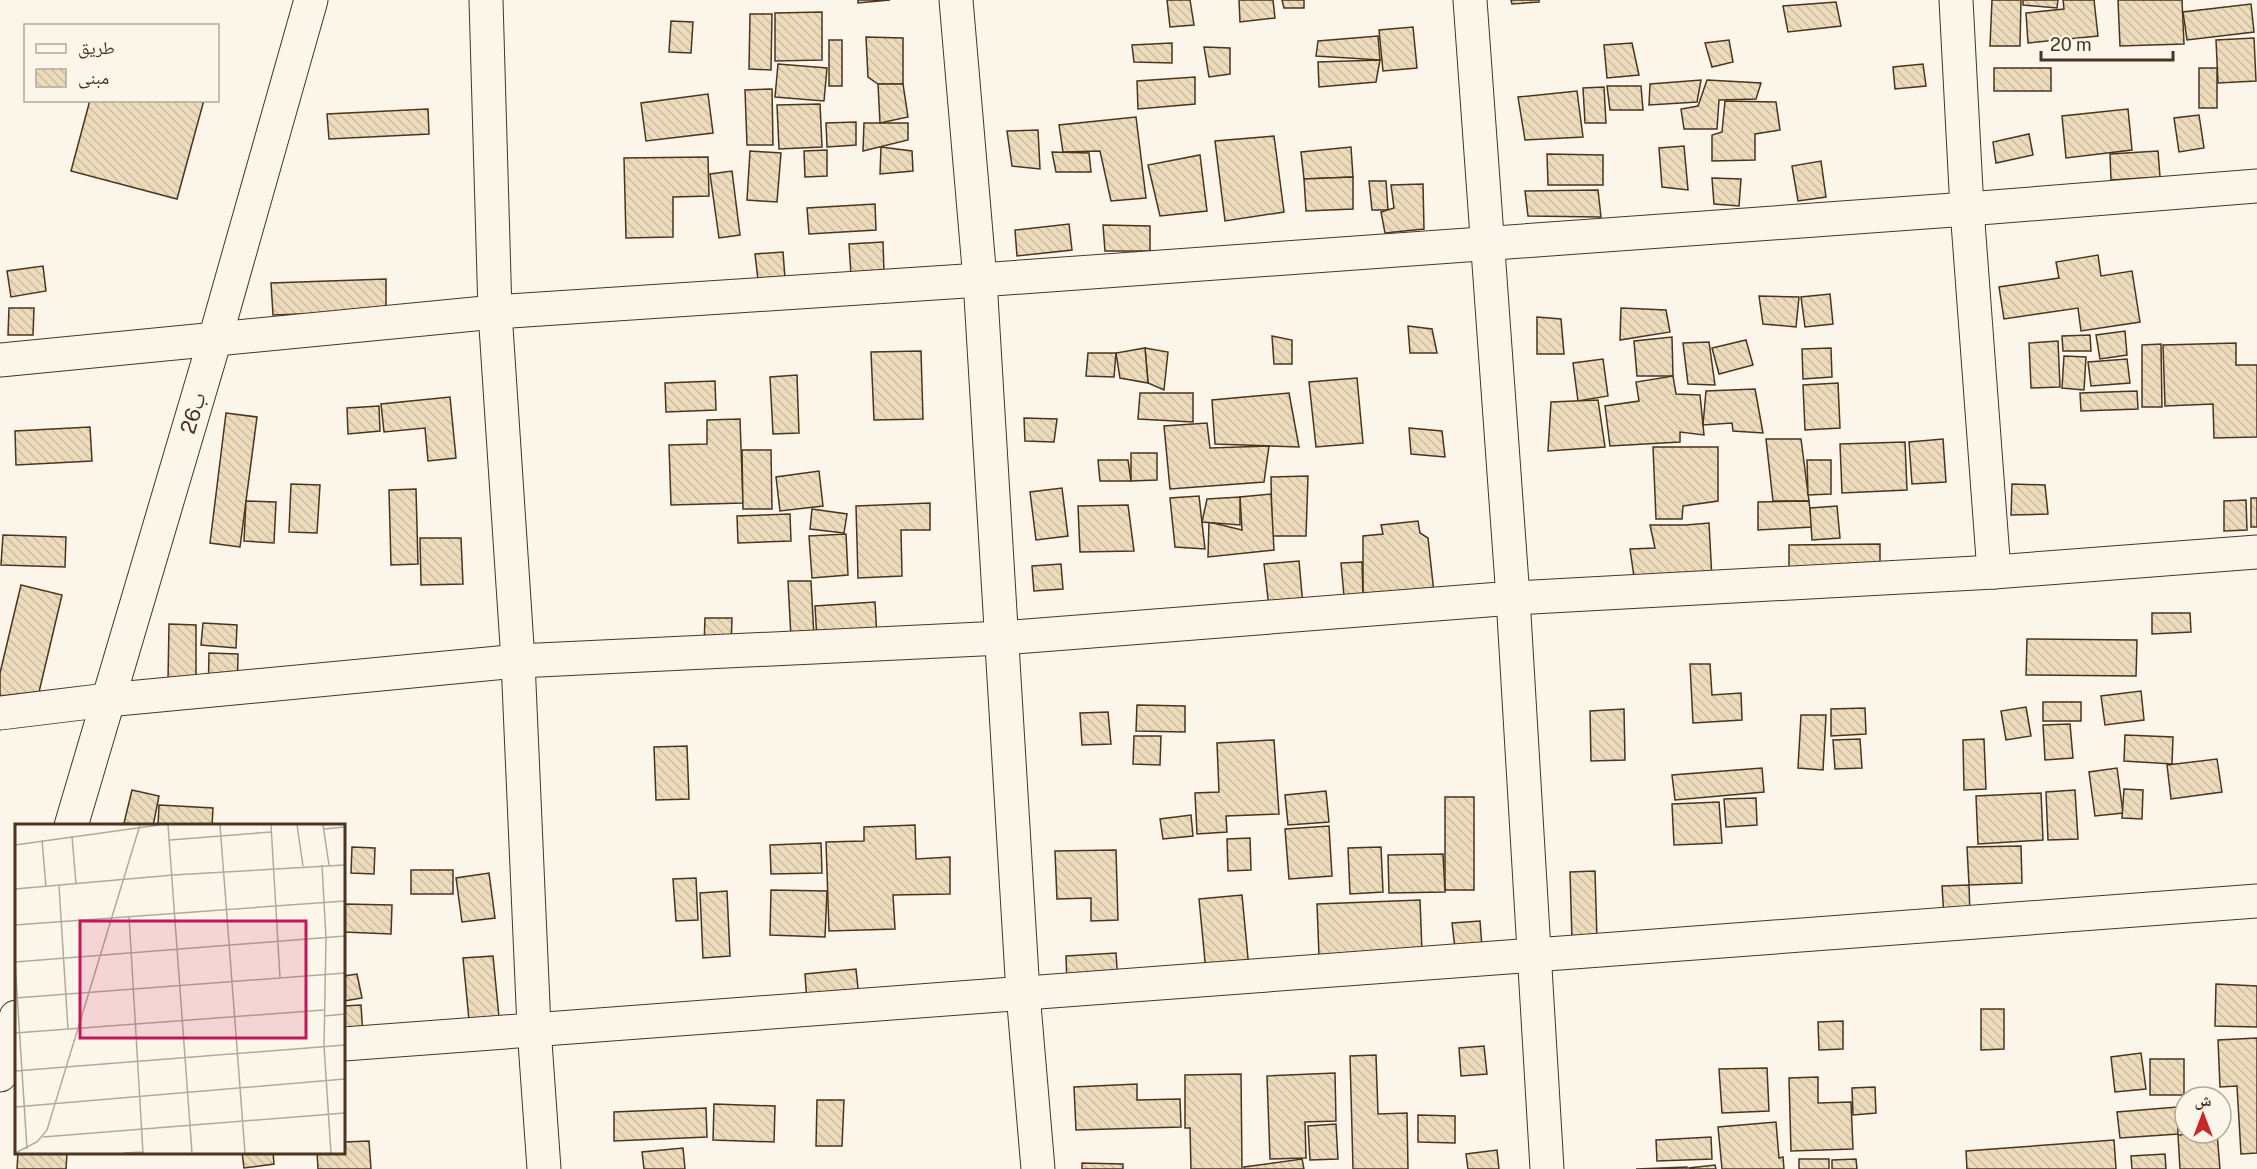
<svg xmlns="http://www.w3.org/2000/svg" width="2257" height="1169" font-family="'Public Sans','Noto Naskh Arabic',sans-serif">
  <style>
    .building { fill: url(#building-back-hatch); stroke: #4a3520; stroke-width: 1.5 }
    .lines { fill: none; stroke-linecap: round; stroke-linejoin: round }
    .minor-casing { stroke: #4a3520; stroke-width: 35 }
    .highway-casing { stroke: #4a3520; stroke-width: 35 }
    .minor { stroke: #fbf6e9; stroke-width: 33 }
    .highway { stroke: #fbf6e9; stroke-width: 33 }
    .labels { text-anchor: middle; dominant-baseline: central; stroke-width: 4.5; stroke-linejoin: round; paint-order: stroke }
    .street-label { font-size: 21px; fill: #4a3520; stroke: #fbf6e9 }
    .inset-road { fill: none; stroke: #b4a999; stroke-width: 1.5 }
    .view { fill: #c2185b; fill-opacity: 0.15; stroke: #c2185b; stroke-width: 3 }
    .inset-edge { fill: none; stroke: #4a3520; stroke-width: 3 }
  </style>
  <defs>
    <pattern id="building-back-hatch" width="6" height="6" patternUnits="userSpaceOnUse" patternTransform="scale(1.5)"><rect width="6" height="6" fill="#ecdcbc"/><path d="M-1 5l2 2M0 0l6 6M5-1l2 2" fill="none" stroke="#ccbda1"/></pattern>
  </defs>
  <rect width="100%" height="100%" fill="#fbf6e9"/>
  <!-- building -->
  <g class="building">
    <path d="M858 0H890L858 3Z"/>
    <path d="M1167 0H1190L1194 25 1170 27Z"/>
    <path d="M1239 0H1273L1275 18 1240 22Z"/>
    <path d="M1282 0H1304V8H1284Z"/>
    <path d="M1511 0H1539V2L1512 4Z"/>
    <path d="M1992 0H2021L2020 46H1990Z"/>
    <path d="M2023 0H2058L2057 8 2023 5Z"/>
    <path d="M2063 0H2094L2098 36 2028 43 2026 13 2064 9Z"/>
    <path d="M2118 0H2182L2184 44 2120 46Z"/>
    <path d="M1836 2 1841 26 1788 32 1783 6Z"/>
    <path d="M2251 4 2254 32 2187 40 2183 12Z"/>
    <path d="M822 12V60L775 61V13Z"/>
    <path d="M750 14H772L771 70 749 69Z"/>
    <path d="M671 21 693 22 691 53 669 52Z"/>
    <path d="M1413 27 1417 68 1383 71 1379 30Z"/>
    <path d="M1378 36 1380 60 1316 56 1318 41Z"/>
    <path d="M866 37 903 38V84H878L868 77Z"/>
    <path d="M2254 38 2256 81 2218 83 2216 40Z"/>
    <rect x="829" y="40" width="13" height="46"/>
    <path d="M1729 40 1733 62 1712 67 1705 43Z"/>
    <path d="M1172 43V63L1134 62 1132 45Z"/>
    <path d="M1632 43 1639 75 1607 78 1604 45Z"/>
    <path d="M1204 47 1230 48V74L1209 77Z"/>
    <path d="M1380 60 1376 82 1319 87 1318 62Z"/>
    <path d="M778 64 827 68 824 101 775 97Z"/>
    <path d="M1923 64 1926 86 1895 89 1893 67Z"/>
    <rect x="1994" y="68" width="57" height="23"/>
    <rect x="2199" y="68" width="18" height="40"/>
    <path d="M1195 77V104L1138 109 1137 81Z"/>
    <path d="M1701 80 1697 102 1649 105 1650 84Z"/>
    <path d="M1707 80 1761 83 1756 99 1719 100 1717 129H1684L1681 109 1698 106Z"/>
    <path d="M878 84H903L908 117 880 123Z"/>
    <path d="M1607 86H1641L1643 110H1610Z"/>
    <path d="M1604 87 1606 123H1585L1583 88Z"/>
    <path d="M772 89 773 145H747L745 90Z"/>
    <path d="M1577 91 1583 137 1525 140 1518 97Z"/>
    <path d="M708 94 713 133 646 141 641 103Z"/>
    <path d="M90 100H204L177 199 71 171Z"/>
    <path d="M1725 101 1776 102 1780 130 1755 134V160L1712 161V135L1722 132Z"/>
    <path d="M820 104 822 147 779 149 777 105Z"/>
    <path d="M428 109 429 134 329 139 327 114Z"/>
    <path d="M2128 109 2132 150 2066 158 2062 116Z"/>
    <path d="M2199 115 2204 148 2179 152 2174 118Z"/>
    <path d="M1136 117 1146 198 1111 201 1100 151 1063 152 1059 125Z"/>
    <path d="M856 122V145L827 147 826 123Z"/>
    <path d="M864 123H908V140L863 151Z"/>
    <path d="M1038 130 1040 169 1012 166 1007 131Z"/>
    <path d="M2029 134 2033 155 1996 163 1993 142Z"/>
    <path d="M1274 136 1284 212 1225 221 1215 141Z"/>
    <path d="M1684 146 1688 190 1662 187 1659 148Z"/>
    <path d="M881 147 912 151 913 171 880 174Z"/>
    <path d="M1351 147 1353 177 1304 179 1301 152Z"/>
    <path d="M827 150V176L805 177 804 151Z"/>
    <path d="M750 151 781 153 777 202 747 200Z"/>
    <path d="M2158 151 2160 177 2111 180 2110 154Z"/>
    <path d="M1052 152 1089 153 1091 172H1056Z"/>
    <path d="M1547 154 1603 155V185H1548Z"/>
    <path d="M1200 155 1207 211 1160 216 1148 165Z"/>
    <path d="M708 157 709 196 673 197V237L626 238 624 158Z"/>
    <path d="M1821 161 1826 197 1798 201 1792 166Z"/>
    <path d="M732 171 740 235 719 238 710 174Z"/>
    <path d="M1353 177V209L1306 211 1304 179Z"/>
    <path d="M1712 178 1741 179 1739 206 1714 204Z"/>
    <path d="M1369 181H1386L1388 210H1372Z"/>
    <path d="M1423 184 1424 229 1385 233 1381 212 1394 208 1391 185Z"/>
    <path d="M1598 190 1601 217 1528 216 1525 191Z"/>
    <path d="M875 204 876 230 809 234 807 208Z"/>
    <path d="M1069 224 1072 250 1017 256 1015 230Z"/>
    <path d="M1103 225 1150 226V251H1105Z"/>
    <path d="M883 242 884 273 851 275 849 244Z"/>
    <path d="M783 252 785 278 758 280 755 254Z"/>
    <path d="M2098 255 2101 276 2132 271 2140 322 2081 331 2078 308 2004 319 1999 287 2059 278 2056 262Z"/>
    <path d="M43 266 46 291 11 297 7 271Z"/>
    <path d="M386 279V311L273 315 271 283Z"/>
    <path d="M1830 294 1833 324 1805 327 1801 297Z"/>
    <path d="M1759 296 1799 297 1796 327 1763 324Z"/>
    <path d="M9 308H34L33 335H8Z"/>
    <path d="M1621 308 1666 310 1670 332 1620 340Z"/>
    <path d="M1537 317 1561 319 1564 354H1537Z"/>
    <path d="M1408 326 1432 329 1437 353H1410Z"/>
    <path d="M2125 331 2127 355 2100 359 2096 335Z"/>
    <path d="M2090 335 2091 351H2063L2062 336Z"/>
    <path d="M1272 336 1292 340V364H1274Z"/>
    <path d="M1672 337 1673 376H1637L1634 341Z"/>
    <path d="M1746 340 1753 365 1719 374 1712 348Z"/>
    <path d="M2058 341 2060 387 2031 388 2029 343Z"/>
    <path d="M1709 342 1715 385 1688 384 1683 343Z"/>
    <path d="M2236 343V365H2257V437L2214 438 2213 404 2165 406 2163 345Z"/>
    <path d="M2161 344 2162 407H2142V345Z"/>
    <path d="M1145 348 1168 352 1164 390 1148 383Z"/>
    <path d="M1145 348 1148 383 1120 378 1116 353Z"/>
    <path d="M1831 348 1832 377 1803 379 1802 349Z"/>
    <path d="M921 351 923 419 874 420 871 352Z"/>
    <path d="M1088 353H1116L1114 377 1086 376Z"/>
    <path d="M2064 356 2086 357 2084 390 2062 388Z"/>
    <path d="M1603 359 1608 396 1578 401 1573 363Z"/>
    <path d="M2127 359 2130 383 2091 386 2088 362Z"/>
    <path d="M797 375 799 433 773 434 770 377Z"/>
    <path d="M1673 376 1676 394 1700 395 1704 435 1680 432V442L1610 446 1605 406 1639 401 1636 382Z"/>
    <path d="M1357 378 1363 443 1316 447 1309 382Z"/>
    <path d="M715 381 716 410 666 412 665 383Z"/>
    <path d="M1838 383 1840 428 1805 430 1803 385Z"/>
    <path d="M1755 389 1763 433 1733 431 1732 423 1703 425 1706 391Z"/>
    <path d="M2137 391 2138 409 2081 411 2080 393Z"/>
    <path d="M1140 393H1193V422L1138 419Z"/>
    <path d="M1289 393 1299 447 1215 444 1212 400Z"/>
    <path d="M450 397 456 458 428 461 425 428 384 432 381 404Z"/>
    <path d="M1598 400 1605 447 1548 451 1551 402Z"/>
    <path d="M379 406 380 431 348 434 347 408Z"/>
    <path d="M226 413 257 417 240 547 210 543Z"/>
    <path d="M1024 418 1057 419 1054 442 1025 441Z"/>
    <path d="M740 419 743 503 671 505 669 445 707 444V420Z"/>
    <path d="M1207 423 1210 448 1269 446 1264 482 1170 489 1164 426Z"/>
    <path d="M90 427 92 461 16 465 15 431Z"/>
    <path d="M1409 428 1442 431 1445 457 1411 454Z"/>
    <path d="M1766 439H1801L1809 501H1773Z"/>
    <path d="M1943 439 1946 482 1912 484 1909 442Z"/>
    <path d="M1905 442 1907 490 1842 493 1840 444Z"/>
    <path d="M1653 447H1718V501L1683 506 1682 519H1656Z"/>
    <path d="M742 450H771L772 509H743Z"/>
    <path d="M1131 453H1157V480L1131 481Z"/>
    <path d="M1098 460H1128L1131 481H1100Z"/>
    <path d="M1807 460H1831V494L1808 495Z"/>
    <path d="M819 471 823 506 780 511 776 477Z"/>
    <path d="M1308 476 1306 536H1272L1271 477Z"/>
    <path d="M291 484 320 485 317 533 289 532Z"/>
    <path d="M2012 484 2045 485 2048 514 2011 515Z"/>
    <path d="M1062 488 1068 536 1036 540 1030 492Z"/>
    <path d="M416 489 418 564 391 565 389 490Z"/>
    <path d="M1271 494 1274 550 1208 557 1209 522 1242 530 1240 497Z"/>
    <path d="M1199 496 1205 549 1175 547 1170 498Z"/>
    <path d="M1240 497V525L1202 522 1207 499Z"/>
    <rect x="2251" y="498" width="6" height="29"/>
    <path d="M2246 500 2247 530 2224 531V501Z"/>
    <path d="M246 501 276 502 274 543 244 541Z"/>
    <path d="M1809 501 1812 527 1758 530V502Z"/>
    <path d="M930 503V530H901L902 576 858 578 856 506Z"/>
    <path d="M1128 505 1134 551 1080 552 1078 506Z"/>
    <path d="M1837 506 1840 538 1812 540 1810 508Z"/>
    <path d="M812 509 847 514 844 533 810 529Z"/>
    <path d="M790 514 791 541 738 543 737 516Z"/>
    <path d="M1418 521 1420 533 1428 538 1434 593 1363 597V536L1383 534 1381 525Z"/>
    <path d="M1709 523 1712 579 1635 584 1630 549 1655 548 1650 525H1686Z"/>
    <path d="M846 534 848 575 812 578 809 536Z"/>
    <path d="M3 535 66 537 65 567 1 565Z"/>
    <path d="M420 538H461L463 584 421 585Z"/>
    <path d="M1880 544V567L1789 569V545Z"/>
    <path d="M1299 561 1303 606 1269 607 1264 564Z"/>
    <path d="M1362 562 1363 597 1344 596 1341 563Z"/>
    <path d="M1061 564 1063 589 1034 591 1032 566Z"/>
    <path d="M788 581H811L814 637 791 638Z"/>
    <path d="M21 585 62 595 35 709 0 701V673Z"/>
    <path d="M875 602 877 637 817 640 815 606Z"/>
    <path d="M2152 613H2190L2191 632 2152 634Z"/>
    <path d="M705 618H732L731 648 704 646Z"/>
    <path d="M203 623 237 625 236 648 201 645Z"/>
    <path d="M169 624 196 625V682L168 681Z"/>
    <path d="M2027 639 2137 640 2136 676 2026 675Z"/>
    <path d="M209 653 238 654 237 701 208 699Z"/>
    <path d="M1690 664H1710L1712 695 1741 693 1742 720 1693 723Z"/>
    <path d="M2141 691 2144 720 2105 725 2101 696Z"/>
    <rect x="2043" y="702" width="38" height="19"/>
    <path d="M1137 705 1185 706V732L1136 731Z"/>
    <path d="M2026 707 2031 736 2006 740 2001 711Z"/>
    <path d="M1865 708 1866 734 1831 736V709Z"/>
    <path d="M1624 709 1625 760 1591 761 1590 711Z"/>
    <path d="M1108 712 1111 744 1082 745 1080 713Z"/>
    <path d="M1801 715H1826L1823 770 1798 768Z"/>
    <path d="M2070 724 2073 758 2045 760 2043 725Z"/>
    <path d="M2125 735 2173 737 2172 764 2124 761Z"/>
    <path d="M1134 736H1161L1160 765 1133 764Z"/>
    <path d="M1860 739 1862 768 1835 769 1833 740Z"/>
    <path d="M1984 739 1986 789 1964 790 1963 740Z"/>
    <path d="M1274 740 1279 814 1226 816 1227 832 1197 834 1195 793 1219 792 1217 743Z"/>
    <path d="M687 746 689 799 656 800 654 747Z"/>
    <path d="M2217 759 2222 792 2171 799 2167 765Z"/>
    <path d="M1762 768 1764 792 1675 800 1672 775Z"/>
    <path d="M2117 768 2123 813 2095 816 2089 772Z"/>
    <path d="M2124 789 2143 790 2142 819 2122 818Z"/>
    <path d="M132 790 159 796 153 826 124 823Z"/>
    <path d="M2075 790 2078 839 2048 840 2046 792Z"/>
    <path d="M1326 791 1329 822 1288 825 1285 795Z"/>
    <path d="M2041 793 2043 840 1978 844 1976 796Z"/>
    <rect x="1445" y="797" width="29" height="93"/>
    <path d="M1756 798 1757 825 1726 827 1724 799Z"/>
    <path d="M1719 802 1722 843 1674 845 1672 804Z"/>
    <path d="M159 805 213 808 212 826H158Z"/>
    <path d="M1191 815 1193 836 1163 839 1160 819Z"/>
    <path d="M915 825 916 859 950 857V894L893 895 895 929 829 931 826 842 864 841V827Z"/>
    <path d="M1329 826 1332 876 1289 879 1285 829Z"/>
    <path d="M1250 838 1251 870 1228 871 1227 839Z"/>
    <path d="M821 843 822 873 771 874 770 845Z"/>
    <path d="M2021 846 2022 883 1969 885 1967 847Z"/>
    <path d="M352 847 375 848 374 874 351 873Z"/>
    <path d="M1381 847 1383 892 1350 894 1348 848Z"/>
    <path d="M1116 850 1118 920 1091 921V898L1057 899 1055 851Z"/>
    <path d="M1443 854 1445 892 1389 893 1388 855Z"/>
    <rect x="411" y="870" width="42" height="24"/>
    <path d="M1595 871 1597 939 1572 940 1570 872Z"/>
    <path d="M489 873 495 918 462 922 456 878Z"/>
    <path d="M696 878 698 920 676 921 673 879Z"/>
    <path d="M1969 885 1970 915 1944 917 1942 886Z"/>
    <path d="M771 890 827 891 825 937 770 935Z"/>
    <path d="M727 891 730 956 703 958 700 893Z"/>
    <path d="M1242 895 1249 969 1206 972 1199 899Z"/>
    <path d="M1420 900 1422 952 1319 956 1317 904Z"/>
    <path d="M344 904 392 905 391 934 344 932Z"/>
    <path d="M1480 921 1482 947 1455 949 1452 923Z"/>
    <path d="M1116 953 1118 982 1067 985 1066 956Z"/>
    <path d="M493 956 499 1017 469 1020 463 958Z"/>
    <path d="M856 969 859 998 807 1003 805 974Z"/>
    <path d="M357 974 362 998 344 1001V976Z"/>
    <path d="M2216 984 2257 986V1027L2215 1026Z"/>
    <path d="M361 1005 363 1036 344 1037V1006Z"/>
    <path d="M1981 1009H2004V1049L1981 1050Z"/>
    <path d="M1843 1021V1049L1819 1050 1818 1022Z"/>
    <path d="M2257 1038V1153L2241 1154 2237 1086 2220 1087 2218 1040Z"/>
    <path d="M1484 1046 1487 1074 1461 1076 1459 1048Z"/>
    <path d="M2141 1053 2146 1089 2115 1092 2111 1057Z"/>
    <path d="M1376 1055 1378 1114 1407 1113 1408 1169H1353L1350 1056Z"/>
    <rect x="2150" y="1059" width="34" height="36"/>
    <path d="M1767 1068 1769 1111 1722 1113 1719 1069Z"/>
    <path d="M1335 1073 1336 1121 1305 1122 1306 1158 1270 1159 1267 1076Z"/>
    <path d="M1241 1074 1242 1169H1191L1190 1128H1185V1075Z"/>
    <path d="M1818 1077V1103L1851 1102 1853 1149 1791 1151 1789 1078Z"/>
    <path d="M1137 1084V1100L1180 1099 1181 1127 1076 1130 1074 1087Z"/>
    <path d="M1875 1087 1876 1113 1853 1115 1852 1088Z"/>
    <path d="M817 1100H844L842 1146H816Z"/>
    <path d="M714 1104 775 1106 774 1142 713 1140Z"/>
    <path d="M2177 1107 2178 1134 2120 1138 2117 1112Z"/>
    <path d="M706 1108 707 1137 614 1141V1112Z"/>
    <path d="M1418 1115 1455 1116V1143L1418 1142Z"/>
    <path d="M1776 1122 1779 1158 1783 1157 1784 1169H1722L1718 1127Z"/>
    <path d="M1336 1124 1338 1159 1310 1160 1308 1126Z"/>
    <path d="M2217 1133 2220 1169H2180L2178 1135Z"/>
    <path d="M1711 1137 1712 1159 1657 1161 1656 1140Z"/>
    <path d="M2114 1140 2116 1169H1967L1966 1151Z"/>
    <path d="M369 1141 371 1169H318L317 1152H344V1142Z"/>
    <path d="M683 1148 685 1169H644L642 1152Z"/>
    <path d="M1497 1150 1499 1169H1468L1466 1154Z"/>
    <path d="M18 1152 67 1153 66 1169H17Z"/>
    <path d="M242 1152H273L274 1164 244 1168Z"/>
    <path d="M2165 1154 2166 1169H2132L2131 1156Z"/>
    <path d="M1302 1159 1304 1169H1244V1167Z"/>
    <rect x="1799" y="1159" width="30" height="10"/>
    <path d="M1856 1159 1857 1169H1832V1160Z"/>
    <path d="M1082 1163 1123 1164V1169H1082Z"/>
    <path d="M1715 1165 1716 1169H1689V1168Z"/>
    <path d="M1687 1167V1169H1636Z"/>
  </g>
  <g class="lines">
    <!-- minor casing -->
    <g class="minor-casing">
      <g id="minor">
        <path d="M486 0 495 312 518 661 534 1028 544 1169"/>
        <path d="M956 0 980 280 1023 993 1038 1169"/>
        <path d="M1470 0 1513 598 1547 1169"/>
        <path d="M1956 0 1967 209 1994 572"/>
        <path d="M0 360 495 312 980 280 1967 209 2257 186"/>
        <path d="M0 713 107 700 518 661 1002 638 1513 598 1994 572 2257 552"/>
        <path d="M344 1044 2257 901"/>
      </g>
    </g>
    <!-- highway casing -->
    <g class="highway-casing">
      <g id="highway">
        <path d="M71 826 215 339 311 0"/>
        <path d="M0 1075 16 1017"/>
      </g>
    </g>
    <!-- minor -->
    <use href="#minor" class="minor"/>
    <!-- highway -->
    <use href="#highway" class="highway"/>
  </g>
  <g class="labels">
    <!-- street labels -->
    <g class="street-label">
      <text transform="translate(193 413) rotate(-73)">26ب</text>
    </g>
  </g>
  <!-- overview -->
  <g transform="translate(15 824)">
    <rect width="330" height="330" fill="#fbf6e9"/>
    <path class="inset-road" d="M153 1 177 329M205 1 230 329M256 1 265 154M282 1 288 42M308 1 314 41M309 5 330 3M57 12 61 60M27 16 31 63M155 16 256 8M0 21 144 1M307 41 311 114 309 222 316 329M44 62 53 205M0 65 158 51 330 41M114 92 128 329M0 101 330 77M0 138 330 112M0 138 12 325M0 174 330 149M309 192 330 190M0 209 309 186M0 247 330 221M0 283 330 255M28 313 330 289M0 329 22 318 32 306 125 1M108 329 128 328"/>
    <path class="view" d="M65 97H291V214H65Z"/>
    <rect width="330" height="330" class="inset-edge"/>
  </g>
  <!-- legend -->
  <rect x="24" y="24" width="195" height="78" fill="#fbf6e9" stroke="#b4a999" stroke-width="1.5"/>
  <rect x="36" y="44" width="30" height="9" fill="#fbf6e9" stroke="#b4a999" stroke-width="1.5"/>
  <text x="78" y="54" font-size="18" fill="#4a3520">طريق</text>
  <rect x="36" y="69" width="30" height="18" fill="url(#building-back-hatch)" stroke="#b4a999" stroke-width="1.5"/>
  <text x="78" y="84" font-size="18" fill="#4a3520">مبنى</text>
  <!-- north arrow -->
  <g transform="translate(2203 1115)"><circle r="28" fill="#fbf6e9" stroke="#b4a999" stroke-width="1.5"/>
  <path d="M0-4.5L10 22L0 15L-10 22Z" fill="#c62828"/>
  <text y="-9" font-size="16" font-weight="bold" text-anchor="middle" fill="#4a3520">ش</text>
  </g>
  <!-- scale -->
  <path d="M2041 51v9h132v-9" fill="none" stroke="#4a3520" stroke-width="3"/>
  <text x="2050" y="51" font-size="18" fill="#4a3520" stroke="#fbf6e9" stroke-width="4.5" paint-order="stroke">20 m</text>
</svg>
